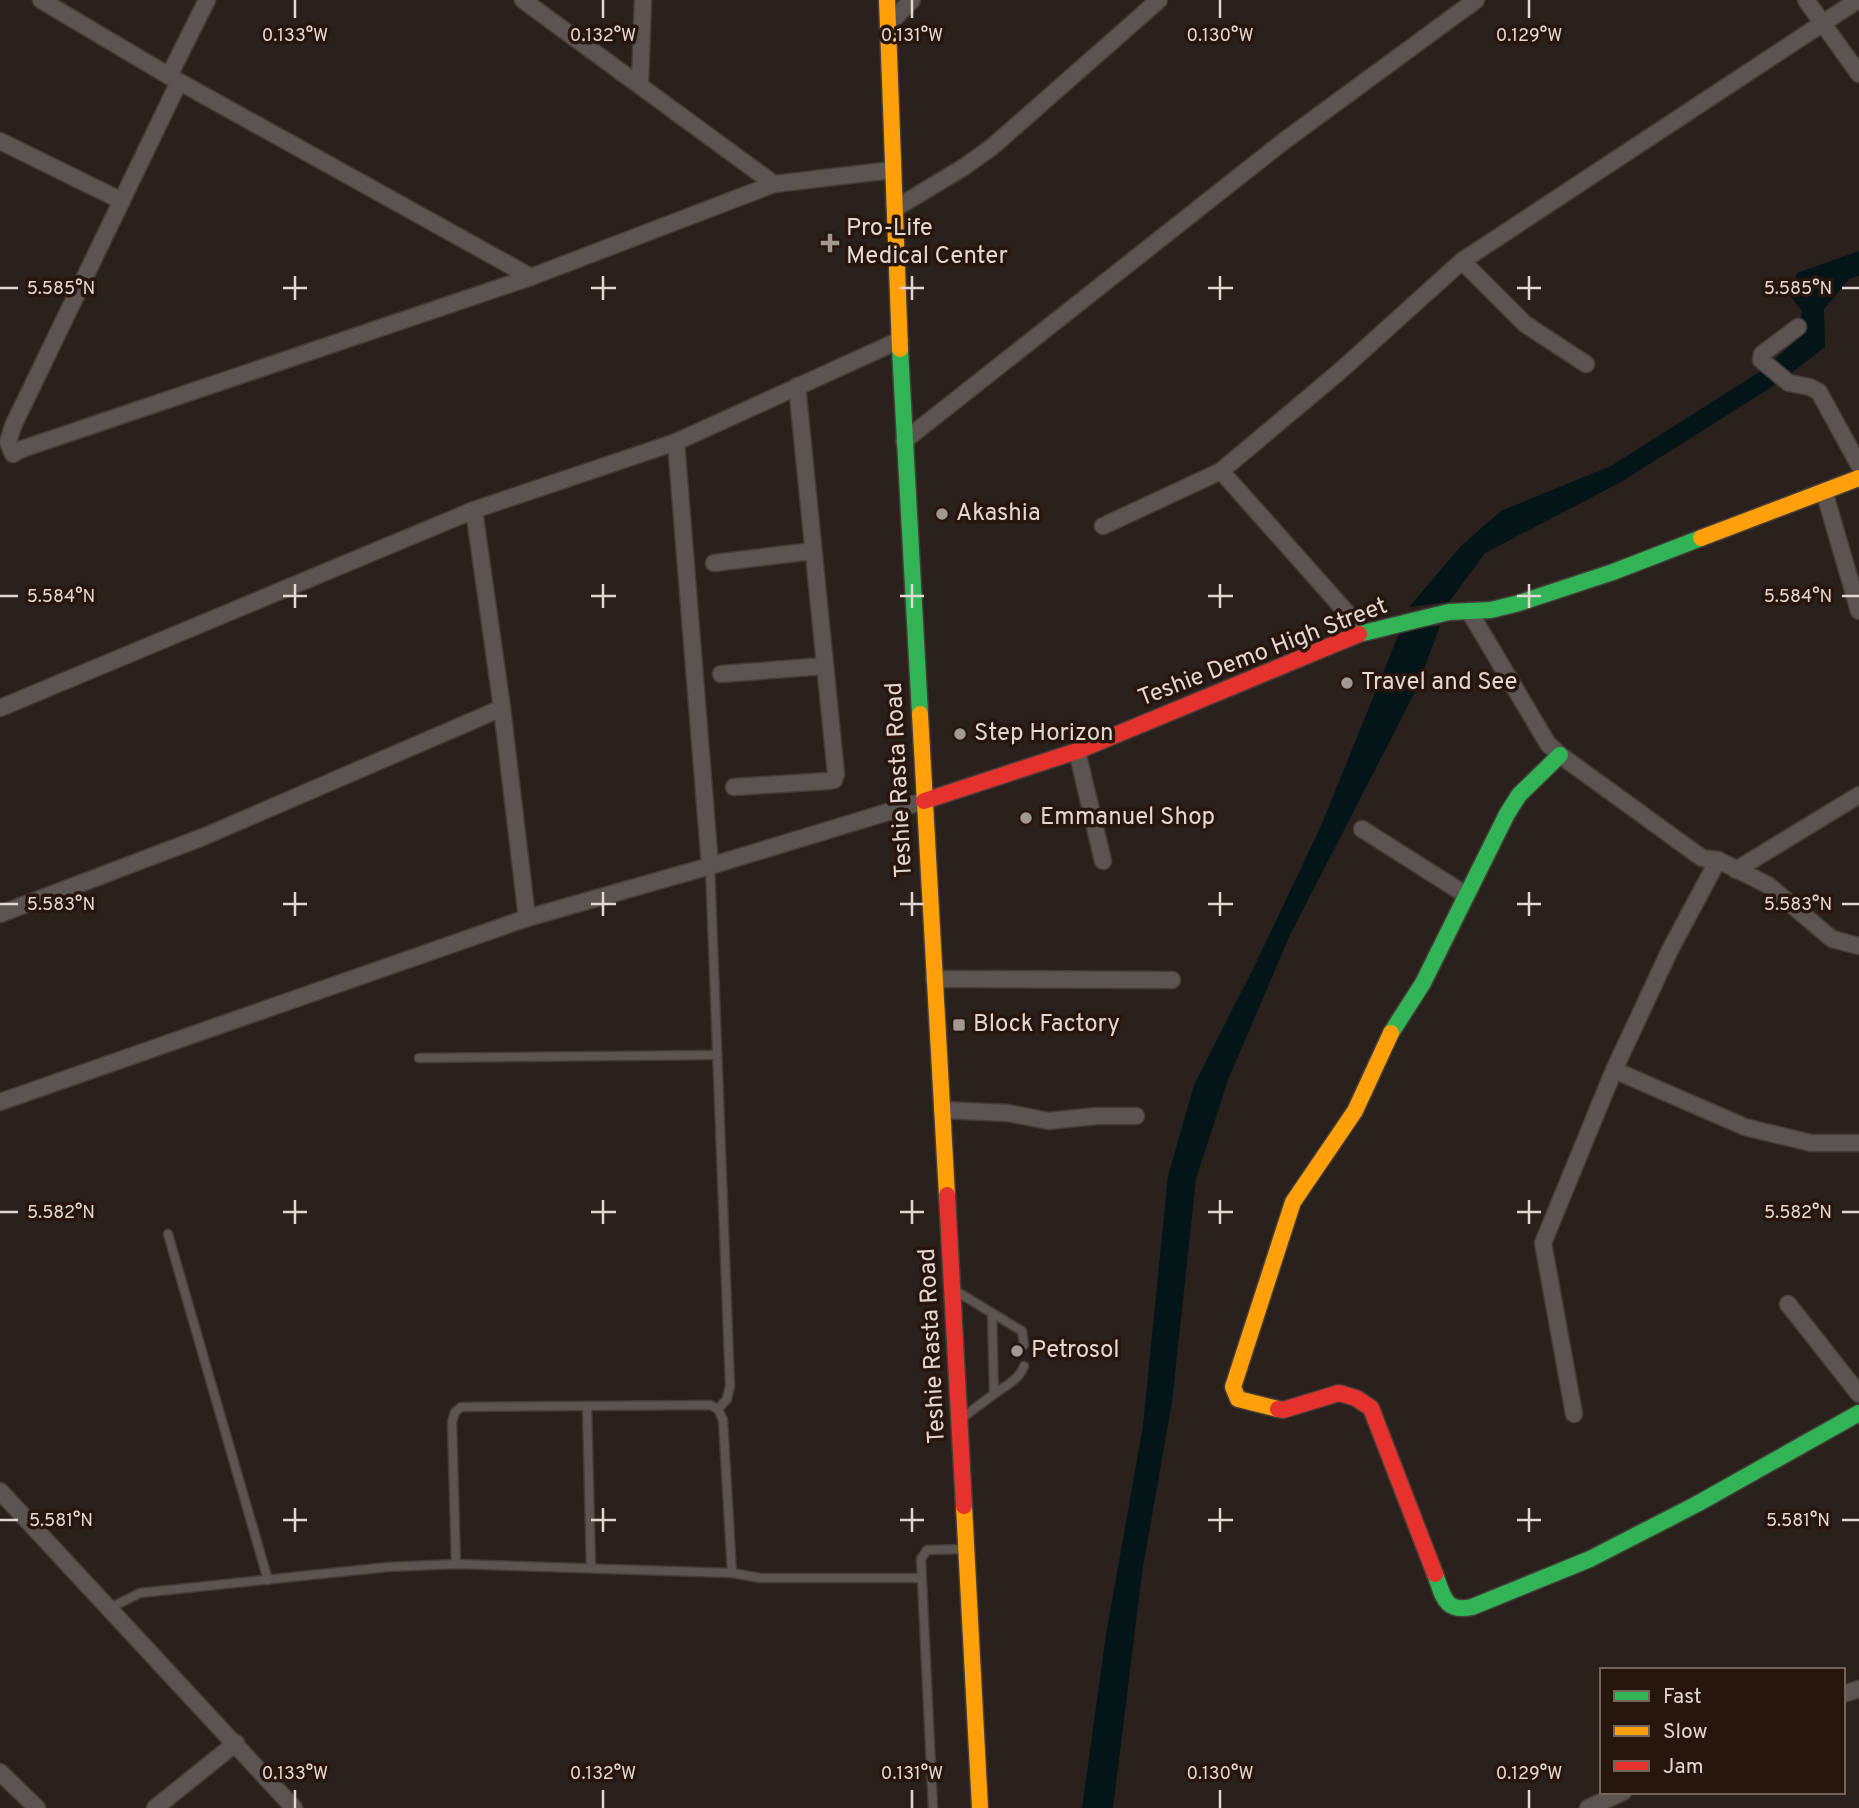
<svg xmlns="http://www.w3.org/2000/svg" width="1859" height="1808" font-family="Overpass,sans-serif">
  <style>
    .water { fill: #041517 }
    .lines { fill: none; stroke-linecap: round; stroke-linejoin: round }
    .lane-casing { stroke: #443c38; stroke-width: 11 }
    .street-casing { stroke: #443c38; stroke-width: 19 }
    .fast-casing { stroke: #443c38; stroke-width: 19 }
    .slow-casing { stroke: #443c38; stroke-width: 19 }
    .jam-casing { stroke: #443c38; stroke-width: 19 }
    .lane { stroke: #5b5450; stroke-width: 8 }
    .street { stroke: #5b5450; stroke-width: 16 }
    .fast { stroke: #30b455; stroke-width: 16 }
    .slow { stroke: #ff9f0a; stroke-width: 16 }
    .jam { stroke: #e5322d; stroke-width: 16 }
    .ticks { fill: none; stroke: #e3d8d1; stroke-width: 2.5 }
    .poi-dot { fill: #a29892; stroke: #26160d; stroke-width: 2.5 }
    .labels { text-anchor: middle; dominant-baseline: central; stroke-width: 7; stroke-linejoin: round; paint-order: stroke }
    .poi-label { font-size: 24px; fill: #e3d8d1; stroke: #26160d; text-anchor: start }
    .street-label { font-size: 24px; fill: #e3d8d1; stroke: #26160d }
    .ticks-label { font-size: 18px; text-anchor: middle; fill: #e3d8d1; stroke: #26160d; stroke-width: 7; stroke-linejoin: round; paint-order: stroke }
  </style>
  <rect width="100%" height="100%" fill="#2a211c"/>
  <!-- water -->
  <g class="water">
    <path d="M1859 251V276L1849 279 1824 309 1825 347 1781 381 1621 482 1485 553 1449 602 1409 607 1461 546 1501 511 1611 466 1761 371 1799 338 1802 311 1790 296 1797 273Z"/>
    <path d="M1402 626H1440L1416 690 1290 935 1228 1080 1196 1179 1172 1402 1142 1573 1113 1808H1082L1106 1635 1143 1426 1168 1176 1194 1085 1255 965 1321 826Z"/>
  </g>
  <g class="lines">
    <!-- lane casing -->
    <g class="lane-casing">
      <g id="lane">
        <path d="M710 866 730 1386 727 1399 718 1409"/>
        <path d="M419 1058 717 1055"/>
        <path d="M168 1234 268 1580"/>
        <path d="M956 1291 992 1313 994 1394 962 1418"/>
        <path d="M992 1313 1022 1331 1024 1345"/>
        <path d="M994 1394C1005 1386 1020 1379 1024 1366"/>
        <path d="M587 1406 591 1568"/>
        <path d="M456 1564 452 1422 455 1412 461 1407 710 1405 718 1409 723 1420 732 1573"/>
        <path d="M110 1608 140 1593 388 1567 456 1564 732 1573 760 1578H921"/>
        <path d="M933 1808 921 1559 927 1550 964 1549"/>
      </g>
    </g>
    <!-- street casing -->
    <g class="street-casing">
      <g id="street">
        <path d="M41 0 169 76 531 277"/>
        <path d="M523 0 774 184"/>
        <path d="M1806 0 1859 74"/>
        <path d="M888 25 912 0"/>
        <path d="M169 76 207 0"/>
        <path d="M179 82 13 426 8 442 13 454 22 449 531 277 774 184 892 170"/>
        <path d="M640 85 643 0"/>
        <path d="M0 141 122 201"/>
        <path d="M894 204 896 208 964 167 992 147 1159 0"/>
        <path d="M1462 261 1525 324 1586 364"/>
        <path d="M1798 327 1762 354 1761 360 1789 383 1810 387 1819 392 1859 465"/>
        <path d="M904 441 1284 141 1476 0"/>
        <path d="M676 442 710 866"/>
        <path d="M1221 471 1364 632"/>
        <path d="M1824 491 1859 611"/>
        <path d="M474 510 502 708 527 918"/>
        <path d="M1103 526 1221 471 1339 372 1462 261 1858 0"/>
        <path d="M714 563 813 551"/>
        <path d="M1469 611 1548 744 1560 755 1702 858 1718 860 1768 885 1832 939 1859 946"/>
        <path d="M721 674 825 666"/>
        <path d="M0 708 474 510 676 442 900 340"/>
        <path d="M1077 751 1103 861"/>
        <path d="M734 787 828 781 834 780 836 774 797 386"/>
        <path d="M1362 829 1466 895"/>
        <path d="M1736 870 1859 795"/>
        <path d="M0 914 203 837 502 708"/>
        <path d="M934 979 1172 980"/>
        <path d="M1614 1070 1745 1127 1811 1143H1859"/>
        <path d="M0 1102 527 918 710 866 924 801"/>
        <path d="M942 1110 1008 1113 1049 1121 1096 1116H1136"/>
        <path d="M1788 1304 1859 1394"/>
        <path d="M1574 1414 1543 1243 1614 1070 1670 950 1718 860"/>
        <path d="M0 1491 294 1808"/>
        <path d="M1843 1694 1859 1689"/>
        <path d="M0 1772 37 1808"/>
        <path d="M155 1808 236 1743"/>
        <path d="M1588 1808 1623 1792"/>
      </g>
    </g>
    <!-- fast casing -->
    <g class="fast-casing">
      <g id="fast">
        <path d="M900 349 920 714"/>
        <path d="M1359 634 1449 612 1491 610 1519 603 1613 572 1701 538"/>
        <path d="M1391 1033 1423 983 1507 814 1519 795 1560 755"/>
        <path d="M1435 1574C1443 1595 1444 1613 1472 1607L1590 1559 1697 1504 1859 1413"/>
      </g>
    </g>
    <!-- slow casing -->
    <g class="slow-casing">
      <g id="slow">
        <path d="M887 0 900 349"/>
        <path d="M1701 538 1859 478"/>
        <path d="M920 714 947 1195"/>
        <path d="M1278 1409 1238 1399 1233 1387 1293 1202 1355 1111 1391 1033"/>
        <path d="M964 1506 980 1808"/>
      </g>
    </g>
    <!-- jam casing -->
    <g class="jam-casing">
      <g id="jam">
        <path d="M924 801 1077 751 1359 634"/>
        <path d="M947 1195 964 1506"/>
        <path d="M1278 1409 1283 1410 1339 1393 1356 1398 1371 1408 1435 1574"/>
      </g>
    </g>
    <!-- lane -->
    <use href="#lane" class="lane"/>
    <!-- street -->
    <use href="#street" class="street"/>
    <!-- fast -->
    <use href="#fast" class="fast"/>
    <!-- slow -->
    <use href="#slow" class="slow"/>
    <!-- jam -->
    <use href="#jam" class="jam"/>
  </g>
  <!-- ticks -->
  <path class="ticks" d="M295 0V18M603 0V18M912 0V18M1220 0V18M1529 0V18M295 276V300M603 276V300M912 276V300M1220 276V300M1529 276V300M0 288H18M283 288H307M591 288H616M900 288H924M1208 288H1233M1517 288H1541M1842 288H1859M295 584V608M603 584V608M912 584V608M1220 584V608M1529 584V608M0 596H18M283 596H307M591 596H616M900 596H924M1208 596H1233M1517 596H1541M1842 596H1859M295 892V916M603 892V916M912 892V916M1220 892V916M1529 892V916M0 904H18M283 904H307M591 904H616M900 904H924M1208 904H1233M1517 904H1541M1842 904H1859M295 1200V1224M603 1200V1224M912 1200V1224M1220 1200V1224M1529 1200V1224M0 1212H18M283 1212H307M591 1212H616M900 1212H924M1208 1212H1233M1517 1212H1541M1842 1212H1859M295 1508V1532M603 1508V1532M912 1508V1532M1220 1508V1532M1529 1508V1532M0 1520H18M283 1520H307M591 1520H616M900 1520H924M1208 1520H1233M1517 1520H1541M1842 1520H1859M295 1790V1808M603 1790V1808M912 1790V1808M1220 1790V1808M1529 1790V1808"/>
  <!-- markers -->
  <g class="poi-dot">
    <path d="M826.5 232.5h7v7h7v7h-7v7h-7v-7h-7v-7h7z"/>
    <circle cx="942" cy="514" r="7"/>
    <circle cx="1347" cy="683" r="7"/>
    <circle cx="960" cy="734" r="7"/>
    <circle cx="1026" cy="818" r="7"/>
    <rect x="952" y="1018" width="14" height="14" rx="3.5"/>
    <circle cx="1017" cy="1351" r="7"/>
  </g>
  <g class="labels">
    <!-- poi labels -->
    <g class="poi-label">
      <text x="846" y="229">Pro-Life<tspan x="846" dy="28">Medical Center</tspan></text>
      <text x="956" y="514">Akashia</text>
      <text x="1361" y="683">Travel and See</text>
      <text x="974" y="734">Step Horizon</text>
      <text x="1040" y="818">Emmanuel Shop</text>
      <text x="973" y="1025">Block Factory</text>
      <text x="1031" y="1351">Petrosol</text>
    </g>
    <!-- street labels -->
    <g class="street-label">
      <text transform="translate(1263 653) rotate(-21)">Teshie Demo High Street</text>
      <text transform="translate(900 780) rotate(-93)">Teshie Rasta Road</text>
      <text transform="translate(933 1346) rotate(-93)">Teshie Rasta Road</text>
    </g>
  </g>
  <g class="ticks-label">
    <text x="295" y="41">0.133°W</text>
    <text x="603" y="41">0.132°W</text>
    <text x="912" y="41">0.131°W</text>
    <text x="1220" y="41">0.130°W</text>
    <text x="1529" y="41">0.129°W</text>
    <text x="61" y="294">5.585°N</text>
    <text x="1798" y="294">5.585°N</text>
    <text x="61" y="602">5.584°N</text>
    <text x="1798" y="602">5.584°N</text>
    <text x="61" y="910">5.583°N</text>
    <text x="1798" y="910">5.583°N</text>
    <text x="61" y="1218">5.582°N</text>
    <text x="1798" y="1218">5.582°N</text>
    <text x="61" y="1526">5.581°N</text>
    <text x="1798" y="1526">5.581°N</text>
    <text x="295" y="1779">0.133°W</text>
    <text x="603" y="1779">0.132°W</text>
    <text x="912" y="1779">0.131°W</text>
    <text x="1220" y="1779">0.130°W</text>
    <text x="1529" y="1779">0.129°W</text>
  </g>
  <!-- legend -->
  <rect x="1600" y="1668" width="245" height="126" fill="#26160d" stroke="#72645b" stroke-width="2"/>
  <rect x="1614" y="1691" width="35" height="10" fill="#30b455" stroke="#72645b" stroke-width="2"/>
  <text x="1663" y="1703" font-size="21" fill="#e3d8d1">Fast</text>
  <rect x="1614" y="1726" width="35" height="10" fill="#ff9f0a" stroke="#72645b" stroke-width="2"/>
  <text x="1663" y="1738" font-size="21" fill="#e3d8d1">Slow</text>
  <rect x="1614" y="1761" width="35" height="10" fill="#e5322d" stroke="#72645b" stroke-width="2"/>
  <text x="1663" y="1773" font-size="21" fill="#e3d8d1">Jam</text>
</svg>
